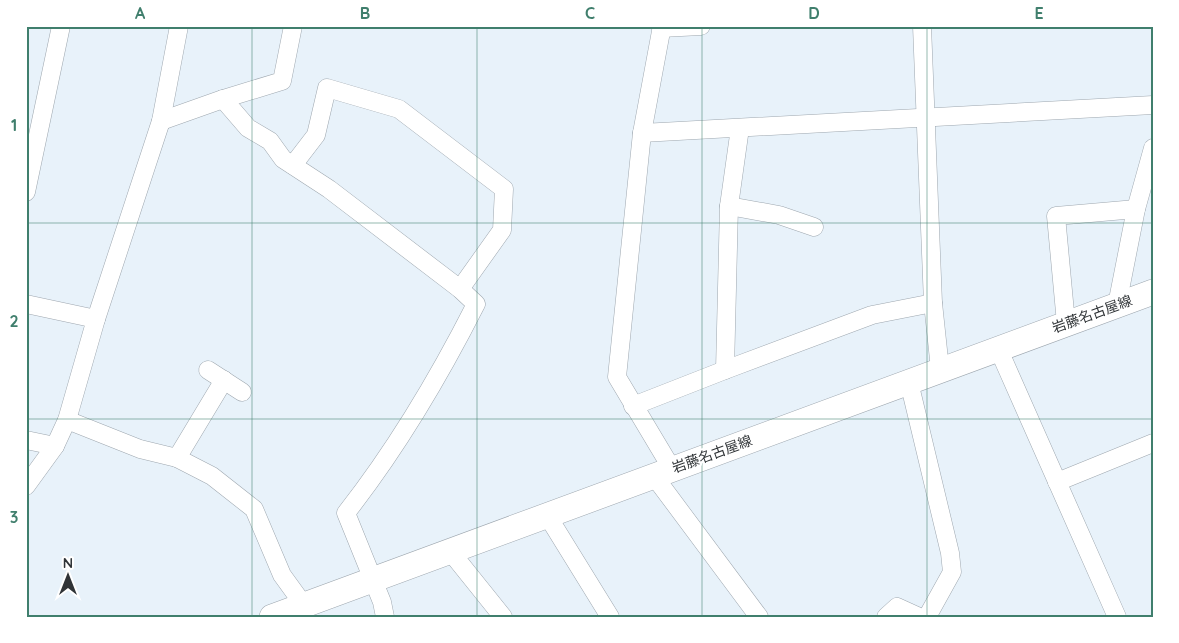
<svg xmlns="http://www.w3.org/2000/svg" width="1179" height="643" font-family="Quicksand,'Noto Sans JP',sans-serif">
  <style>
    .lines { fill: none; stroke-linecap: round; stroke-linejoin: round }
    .street-casing { stroke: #9ea7af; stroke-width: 19 }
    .secondary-casing { stroke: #9ea7af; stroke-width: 26 }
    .street { stroke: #fff; stroke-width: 18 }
    .secondary { stroke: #fff; stroke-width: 25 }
    .grid { fill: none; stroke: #407f6d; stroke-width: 1; stroke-opacity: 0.55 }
    .labels { text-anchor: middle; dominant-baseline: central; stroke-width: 4.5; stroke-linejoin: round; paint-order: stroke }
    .street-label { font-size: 14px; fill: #303437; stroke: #fff }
    .neatline { fill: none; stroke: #407f6d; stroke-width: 2 }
    .grid-label { font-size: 16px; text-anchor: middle; font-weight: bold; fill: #407f6d }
  </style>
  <rect width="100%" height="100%" fill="#e8f2fa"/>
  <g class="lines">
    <!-- street casing -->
    <g class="street-casing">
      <g id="street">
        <path d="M662 26 642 133 617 377 672 469"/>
        <path d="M922 26 933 303 940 369"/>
        <path d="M661 28 701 26"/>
        <path d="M223 99 248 128 270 141 283 159 329 189 460 289 476 304C439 377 397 448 346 513L382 602 385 617"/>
        <path d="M161 121 223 99 282 81 293 26"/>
        <path d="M642 133 1153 105"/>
        <path d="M293 165 316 135 327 88 399 109 504 189 502 230 460 289"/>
        <path d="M26 192 61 26"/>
        <path d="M729 206 779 215 814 227"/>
        <path d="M26 304 96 319"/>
        <path d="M1117 305 1136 209 1153 148"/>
        <path d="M1066 323 1056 216 1136 209"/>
        <path d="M998 348 1117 617"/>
        <path d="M208 370 242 392"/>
        <path d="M725 370 729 206 740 128"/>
        <path d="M909 382 950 553 952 572 927 617"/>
        <path d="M633 406 725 370 872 315 933 303"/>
        <path d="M67 420 140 449 177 458 212 476 254 509 282 575 303 604"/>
        <path d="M26 440 55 446"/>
        <path d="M177 458 224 380"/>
        <path d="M654 476 759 617"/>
        <path d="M1057 482 1153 443"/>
        <path d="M26 486 55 446 67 420 96 319 161 121 179 26"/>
        <path d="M547 515 610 617"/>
        <path d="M450 551 503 617"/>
        <path d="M886 617 897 607 919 617"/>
      </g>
    </g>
    <!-- secondary casing -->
    <g class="secondary-casing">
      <path id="secondary" d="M272 617 1153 292"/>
    </g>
    <!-- street -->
    <use href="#street" class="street"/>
    <!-- secondary -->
    <use href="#secondary" class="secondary"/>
  </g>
  <!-- grid -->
  <path class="grid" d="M252 26V617M477 26V617M702 26V617M927 26V617M26 223H1153M26 419H1153"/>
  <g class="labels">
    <!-- street labels -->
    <g class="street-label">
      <text transform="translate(1092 314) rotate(-20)">岩藤名古屋線</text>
      <text transform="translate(712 454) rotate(-20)">岩藤名古屋線</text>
    </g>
  </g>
  <!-- border -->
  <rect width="1179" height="643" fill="none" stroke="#ffffff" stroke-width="55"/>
  <!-- north arrow -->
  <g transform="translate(68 576)" stroke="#ffffff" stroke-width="4" paint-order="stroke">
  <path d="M0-4L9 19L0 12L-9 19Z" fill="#303437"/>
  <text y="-8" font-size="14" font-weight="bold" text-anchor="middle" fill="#303437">N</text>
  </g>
  <rect x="28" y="28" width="1124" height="588" class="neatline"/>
  <g class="grid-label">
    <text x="140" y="19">A</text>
    <text x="365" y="19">B</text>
    <text x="590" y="19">C</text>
    <text x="814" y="19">D</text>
    <text x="1039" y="19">E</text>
    <text x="14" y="131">1</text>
    <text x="14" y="327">2</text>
    <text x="14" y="523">3</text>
  </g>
</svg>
